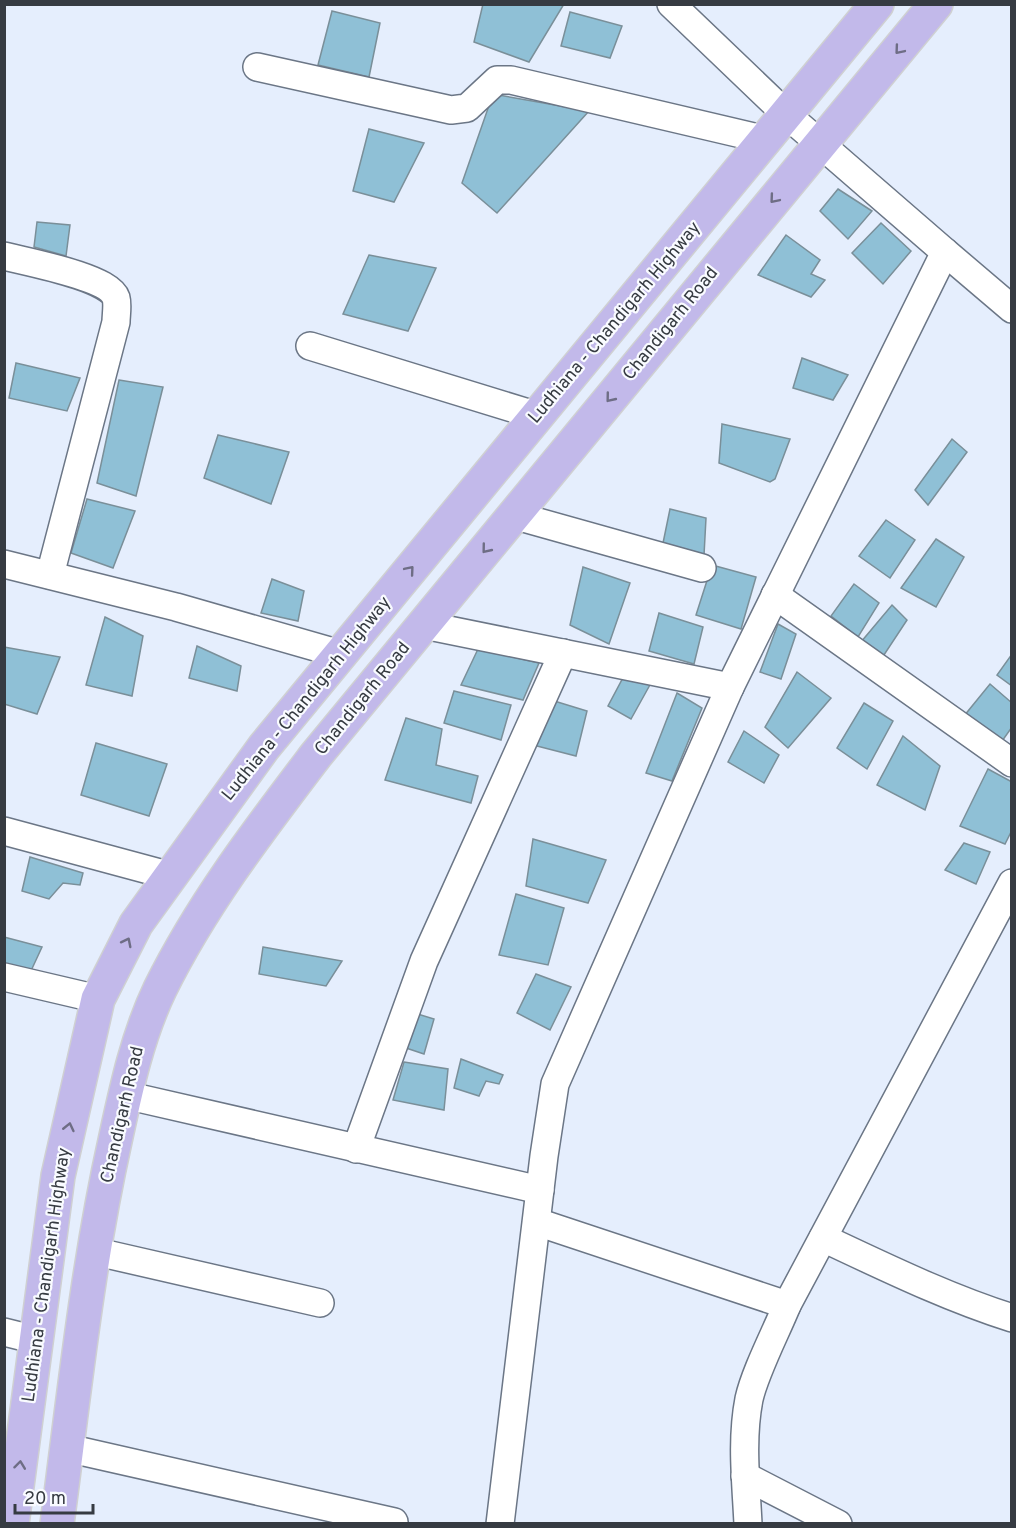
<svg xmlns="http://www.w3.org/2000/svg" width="1016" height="1528" font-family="Overpass,sans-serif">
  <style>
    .building { fill: #8fc0d6; stroke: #7a8f99; stroke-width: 1.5 }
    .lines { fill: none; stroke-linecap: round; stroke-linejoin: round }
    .minor-casing { stroke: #6b7686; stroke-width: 30 }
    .major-casing { stroke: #cfd0d2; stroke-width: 36 }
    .minor { stroke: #fff; stroke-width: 27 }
    .major { stroke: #c2b9ea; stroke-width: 33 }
    .oneway { stroke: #6e6d85 }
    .labels { text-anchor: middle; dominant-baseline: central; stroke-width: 4.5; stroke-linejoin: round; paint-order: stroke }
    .street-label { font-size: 18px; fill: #363b42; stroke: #f9fbff }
  </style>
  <rect width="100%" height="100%" fill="#e5eefd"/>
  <!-- building -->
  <g class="building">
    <path d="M483 4H564L529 62 474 42Z"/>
    <path d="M332 11 380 23 369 77 318 65Z"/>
    <path d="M570 12 622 26 610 58 561 46Z"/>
    <path d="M493 94 589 111 497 213 462 183Z"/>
    <path d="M369 129 424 143 394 202 353 191Z"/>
    <path d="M838 189 872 211 848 239 820 211Z"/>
    <path d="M37 222 70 225 66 256 34 247Z"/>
    <path d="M881 223 911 251 883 284 852 253Z"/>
    <path d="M786 235 820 260 811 274 825 280 811 297 758 275Z"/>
    <path d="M369 255 436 268 408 331 343 314Z"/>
    <path d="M802 358 848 375 833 400 793 388Z"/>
    <path d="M16 363 80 378 67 411 9 398Z"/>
    <path d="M119 380 163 387 136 496 97 483Z"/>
    <path d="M722 424 790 439 775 479 770 482 719 463Z"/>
    <path d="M218 435 289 452 271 504 204 478Z"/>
    <path d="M952 439 967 452 928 505 915 490Z"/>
    <path d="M87 499 135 511 113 568 71 553Z"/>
    <path d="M670 509 706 518 704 555 662 548Z"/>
    <path d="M886 520 915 540 890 578 859 556Z"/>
    <path d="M936 539 964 557 936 607 901 588Z"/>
    <path d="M712 565 756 577 741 629 696 615Z"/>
    <path d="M583 567 630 583 609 644 570 625Z"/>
    <path d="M272 579 304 591 298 621 261 613Z"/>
    <path d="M854 584 879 603 858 637 831 616Z"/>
    <path d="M892 605 907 620 882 658 861 642Z"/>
    <path d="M659 613 703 627 694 664 649 651Z"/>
    <path d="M105 617 143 636 132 696 86 685Z"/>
    <path d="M778 624 796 634 781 679 760 672Z"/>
    <path d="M197 646 241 666 237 691 189 678Z"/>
    <path d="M4 647 60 657 37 714 4 704Z"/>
    <path d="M478 649 539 663 523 700 461 685Z"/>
    <path d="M1012 654V686L997 675Z"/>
    <path d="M797 672 831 698 788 748 765 727Z"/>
    <path d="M625 674 651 683 631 719 608 706Z"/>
    <path d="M990 684 1012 703V727L1000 744 964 716Z"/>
    <path d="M454 691 511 705 501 740 444 723Z"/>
    <path d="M677 693 702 708 672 781 646 773Z"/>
    <path d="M551 700 587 711 576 756 533 745Z"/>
    <path d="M864 703 893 721 867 769 837 748Z"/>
    <path d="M406 718 442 729 436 765 478 776 471 803 385 780Z"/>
    <path d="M744 731 779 755 764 783 728 762Z"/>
    <path d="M903 736 940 766 925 810 877 785Z"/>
    <path d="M96 743 167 764 149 816 81 795Z"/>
    <path d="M988 769 1012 782V830L1005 844 960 826Z"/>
    <path d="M533 839 606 860 588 903 526 886Z"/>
    <path d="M964 843 990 852 976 884 945 870Z"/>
    <path d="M30 857 83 873 80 885 63 883 49 899 22 891Z"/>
    <path d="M516 894 564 908 548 965 499 955Z"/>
    <path d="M4 937 42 947 30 973 4 967Z"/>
    <path d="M263 947 342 961 326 986 259 974Z"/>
    <path d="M536 974 571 987 550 1030 517 1013Z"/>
    <path d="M411 1012 434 1019 424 1054 397 1045Z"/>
    <path d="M461 1059 503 1075 499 1084 486 1081 479 1096 454 1088Z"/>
    <path d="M404 1062 448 1069 444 1110 393 1100Z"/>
  </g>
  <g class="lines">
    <!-- minor casing -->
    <g class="minor-casing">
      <g id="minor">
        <path d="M257 67 451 110 467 108 497 80H511L767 140"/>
        <path d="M945 252 1012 309"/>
        <path d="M4 256C27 262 109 277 116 298 118 305 116 315 116 322L50 575"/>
        <path d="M310 346 538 416"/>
        <path d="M513 515 702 568"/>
        <path d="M4 564 176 607 340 654"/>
        <path d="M775 595 1012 763"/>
        <path d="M424 625 730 687"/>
        <path d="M4 831 171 876"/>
        <path d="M4 977 98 999"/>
        <path d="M125 1095 540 1190"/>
        <path d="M356 1149 424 961 563 653"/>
        <path d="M537 1222 787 1305"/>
        <path d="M823 1238C885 1267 946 1297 1012 1318"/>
        <path d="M93 1251 320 1303"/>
        <path d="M4 1332 36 1340"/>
        <path d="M67 1448 394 1522"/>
        <path d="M745 1476 838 1524"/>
        <path d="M500 1524 544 1156 555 1084 730 687 945 252 787 115 671 4"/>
        <path d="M748 1524C746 1482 741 1440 749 1399 755 1372 776 1332 787 1305L1012 883"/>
      </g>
    </g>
    <!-- major casing -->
    <g class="major-casing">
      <g id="major">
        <path d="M12 1524 58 1176 98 999 136 924 264 747 877 4"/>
        <path d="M57 1524C74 1396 87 1267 115 1141 126 1090 137 1037 160 989 202 904 259 830 316 755L936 4"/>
      </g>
    </g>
    <!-- minor -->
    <use href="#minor" class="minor"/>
    <!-- major -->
    <use href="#major" class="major"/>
  </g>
  <!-- one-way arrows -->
  <defs><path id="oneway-chevron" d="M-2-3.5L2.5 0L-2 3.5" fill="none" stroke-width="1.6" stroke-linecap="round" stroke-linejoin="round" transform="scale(1.5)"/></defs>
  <g class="oneway">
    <use href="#oneway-chevron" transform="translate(899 50) rotate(130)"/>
    <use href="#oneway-chevron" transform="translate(774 199) rotate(130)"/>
    <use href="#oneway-chevron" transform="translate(610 398) rotate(129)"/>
    <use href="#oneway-chevron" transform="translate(486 549) rotate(129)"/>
    <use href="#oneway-chevron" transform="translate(410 570) rotate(-50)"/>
    <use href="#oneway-chevron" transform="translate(127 942) rotate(-63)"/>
    <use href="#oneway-chevron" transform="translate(69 1127) rotate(-77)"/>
    <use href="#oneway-chevron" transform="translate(20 1465) rotate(-83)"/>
  </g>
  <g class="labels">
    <!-- street labels -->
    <g class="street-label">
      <text transform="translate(615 323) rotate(-50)">Ludhiana - Chandigarh Highway</text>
      <text transform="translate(671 324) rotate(-51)">Chandigarh Road</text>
      <text transform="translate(307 699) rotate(-51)">Ludhiana - Chandigarh Highway</text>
      <text transform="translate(363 699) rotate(-51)">Chandigarh Road</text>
      <text transform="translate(123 1115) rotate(-77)">Chandigarh Road</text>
      <text transform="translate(47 1275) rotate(-82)">Ludhiana - Chandigarh Highway</text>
    </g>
  </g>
  <!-- border -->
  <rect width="1016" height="1528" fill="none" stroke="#363b42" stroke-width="12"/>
  <!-- scale -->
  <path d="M15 1504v9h78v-9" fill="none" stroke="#363b42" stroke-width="3"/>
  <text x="24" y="1504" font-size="18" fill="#363b42" stroke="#f9fbff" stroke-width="4.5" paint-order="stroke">20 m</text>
</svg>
